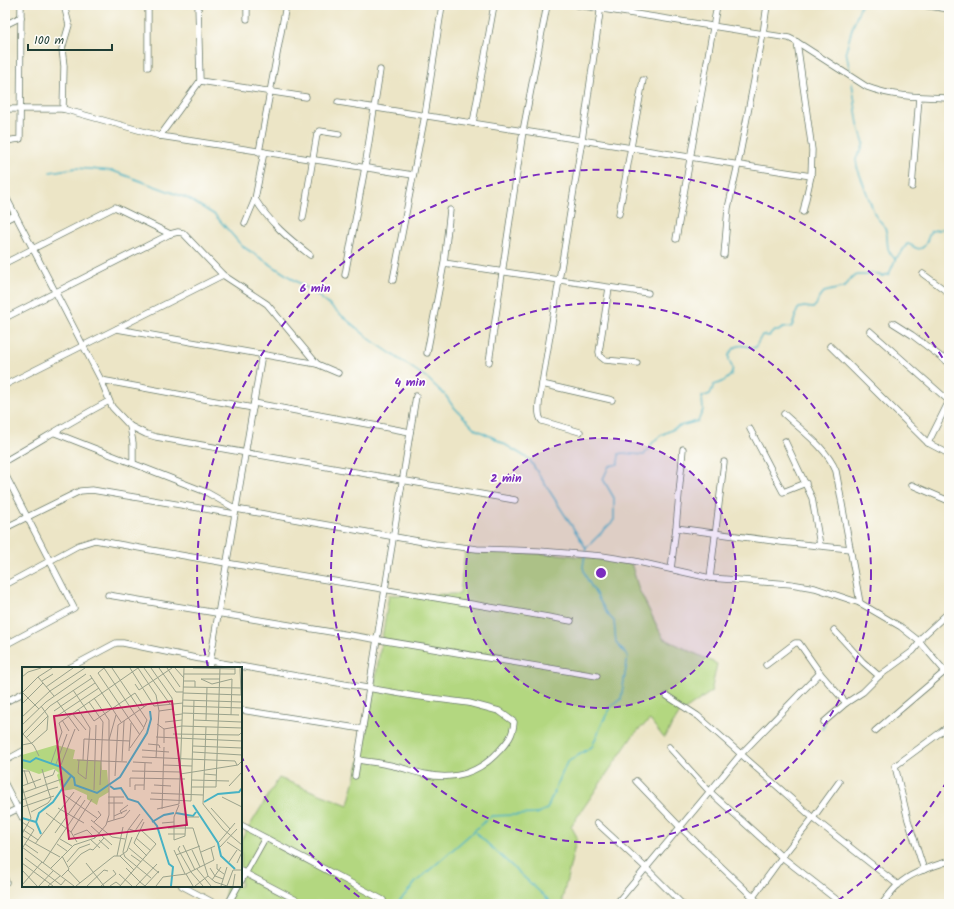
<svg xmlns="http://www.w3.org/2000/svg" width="954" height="909" font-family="Kalam,sans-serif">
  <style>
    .green { fill: #b3d780; stroke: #698a5a }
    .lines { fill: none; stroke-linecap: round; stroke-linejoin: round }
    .stream { stroke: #47b2c4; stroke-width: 1.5 }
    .minor-casing { stroke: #677867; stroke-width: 7 }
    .minor { stroke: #fff; stroke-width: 5.5 }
    .ring { fill: none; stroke: #7b2cbf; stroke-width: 2; stroke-dasharray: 7 5 }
    .inset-river { fill: none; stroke: #47b2c4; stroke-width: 2 }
    .inset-road { fill: none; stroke: #9aa28c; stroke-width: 1 }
    .view { fill: #c2185b; fill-opacity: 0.15; stroke: #c2185b; stroke-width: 2 }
    .inset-edge { fill: none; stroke: #1f3d34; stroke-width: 2 }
    .centre { fill: #7b2cbf; stroke: #fdfcf7; stroke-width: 2 }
    .ring-label { font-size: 12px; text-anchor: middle; font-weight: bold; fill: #7b2cbf; stroke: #fdfcf7; stroke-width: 3.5; stroke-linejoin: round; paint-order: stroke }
  </style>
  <rect width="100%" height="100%" fill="#fdfcf7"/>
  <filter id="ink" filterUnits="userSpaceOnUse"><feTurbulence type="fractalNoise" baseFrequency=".025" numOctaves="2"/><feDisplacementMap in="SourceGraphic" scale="8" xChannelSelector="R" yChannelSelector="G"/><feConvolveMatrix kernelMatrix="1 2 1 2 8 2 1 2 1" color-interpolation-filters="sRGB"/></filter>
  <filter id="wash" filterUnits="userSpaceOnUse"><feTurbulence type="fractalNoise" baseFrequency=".012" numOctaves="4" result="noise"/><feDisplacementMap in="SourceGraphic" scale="16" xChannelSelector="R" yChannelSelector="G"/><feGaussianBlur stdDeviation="0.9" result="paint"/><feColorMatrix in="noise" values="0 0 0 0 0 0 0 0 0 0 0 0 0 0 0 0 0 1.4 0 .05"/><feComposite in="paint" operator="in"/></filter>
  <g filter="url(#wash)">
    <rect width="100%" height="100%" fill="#ece5c6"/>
    <!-- green -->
    <path class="green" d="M465 552 559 554 631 563 639 590 663 638 717 664 711 692 679 714 664 738 650 720 634 734 571 826 577 837 562 900 565 904H223L227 886H241V840L279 778 348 805 366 737 389 595 460 594Z"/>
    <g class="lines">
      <!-- stream -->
      <g class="stream">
        <path d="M850 72 846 51 852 29 861 5"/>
        <path d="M852 83 858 124 864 143 862 148 856 159 857 167 875 215C878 221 883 222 885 228 890 241 883 247 895 259"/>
        <path d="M50 172 76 168 113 171 187 198 215 215 242 246 316 294 371 340 427 378 446 396 452 405 475 429 494 438 529 459 586 548"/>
        <path d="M822 729 825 724"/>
        <path d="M474 831 553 904"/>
        <path d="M397 904 416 882 491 816 535 814 547 809 567 762 592 747 603 721 613 704 621 699 628 656 616 643 614 621 608 615 586 577 583 567 586 548 614 520V498L603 479 609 466 618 464 619 454 622 453 644 455 654 441 661 435 680 426 698 421 703 410 702 397 710 394 714 385C721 383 735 377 732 367 730 362 728 360 729 355 737 342 742 345 755 348L762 335 769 336 774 331H778L783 328 791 327C796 321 794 313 799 308L804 307 813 308 816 305 819 298 824 292 845 287 852 277 858 275H866L872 273 882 276 889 274 896 258 901 253 907 244C911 244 912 246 916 248 926 252 927 238 931 231L949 228"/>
      </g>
    </g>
  </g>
  <g filter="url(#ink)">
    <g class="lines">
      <!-- minor casing -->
      <g class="minor-casing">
        <g id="minor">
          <path d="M247 5V19"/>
          <path d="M577 5 789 38 797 42 812 150 811 176 803 212"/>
          <path d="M601 5 582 140 542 384 612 400"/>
          <path d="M922 5 949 9"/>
          <path d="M5 25 21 17"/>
          <path d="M797 42 867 87C893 97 922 97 949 98"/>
          <path d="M148 67V5"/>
          <path d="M200 81 306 97"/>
          <path d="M338 102 811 176"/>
          <path d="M5 109H63L160 136 413 175"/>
          <path d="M63 109 64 66 62 49 69 25 64 5"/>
          <path d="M473 123 494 5"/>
          <path d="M160 136 200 81 198 5"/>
          <path d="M5 141 20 139 21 5"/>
          <path d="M259 152 286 5"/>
          <path d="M912 187 919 97"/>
          <path d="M5 195 101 380 112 407 130 426 133 443V463"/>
          <path d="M255 199C270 223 288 238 310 255"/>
          <path d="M619 214 643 80"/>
          <path d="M303 218 317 134 320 131 339 134"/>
          <path d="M5 220 15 215"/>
          <path d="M245 223 255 199 264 152"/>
          <path d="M676 239 717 5"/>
          <path d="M724 255 728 208 738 164 763 34 767 5"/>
          <path d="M5 263 115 207 170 234"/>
          <path d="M444 263 648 293"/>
          <path d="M923 274 949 293"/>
          <path d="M345 275 365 167 380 70"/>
          <path d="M393 280 425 115 442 5"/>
          <path d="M609 288 599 352 600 356 605 360 637 363"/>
          <path d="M5 318 170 234 178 232 183 233 223 275 267 304 317 364"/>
          <path d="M893 323 912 335 949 363"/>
          <path d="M117 329 317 364 338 373"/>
          <path d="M870 331 949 401 928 443"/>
          <path d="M830 346 928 443 949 454"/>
          <path d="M427 353 444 263 450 210"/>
          <path d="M944 360 949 353"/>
          <path d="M489 362 523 131 547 5"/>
          <path d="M101 380 253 408"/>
          <path d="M542 384C541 393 535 414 542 421L580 432"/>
          <path d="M5 385 223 275"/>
          <path d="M254 403 410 432"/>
          <path d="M784 414C802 431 826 447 836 471L860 603"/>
          <path d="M130 426 146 434 156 437 515 500"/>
          <path d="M750 429 783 492 806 483"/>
          <path d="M55 433 206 492 236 509 435 544 477 549 539 551 602 556 634 561 710 578 791 584 815 588 860 603 901 627 920 642 949 676"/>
          <path d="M785 441 812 498 820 545"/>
          <path d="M5 461C40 441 73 420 109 401"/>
          <path d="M5 474 74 608 5 645"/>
          <path d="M912 485 949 501"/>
          <path d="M5 528 80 491 92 490 235 514"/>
          <path d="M676 528 781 542 850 549"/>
          <path d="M671 569 676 528 683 449"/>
          <path d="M710 578 724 462"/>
          <path d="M5 585 79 545 95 540C253 569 412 593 571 621"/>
          <path d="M108 595 597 676"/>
          <path d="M834 630 863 662 879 676"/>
          <path d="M766 665 795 643H799L820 673 846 703"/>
          <path d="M69 668 116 643H123L210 661 414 696 469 703 499 711 514 722C513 736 508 741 499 751 479 773 453 781 424 774 414 772 404 768 394 766 382 763 370 762 358 760"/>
          <path d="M209 668 262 354"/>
          <path d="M667 696 698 716 813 818 898 885"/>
          <path d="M5 702 23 693"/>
          <path d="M241 710 363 729"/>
          <path d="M824 722 846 703 863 692 879 676 913 651 920 642 922 637 949 612"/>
          <path d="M875 731 949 668"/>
          <path d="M669 747 709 791 782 857 842 904"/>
          <path d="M5 761 23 751"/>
          <path d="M355 776 416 396"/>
          <path d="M636 781 681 828 760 904"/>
          <path d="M5 784 23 819"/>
          <path d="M5 815 23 806"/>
          <path d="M597 823 646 868 682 904"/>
          <path d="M241 825 383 900"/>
          <path d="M924 870 908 820 895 766 949 726"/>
          <path d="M241 871 304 904"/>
          <path d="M5 879 6 882"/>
          <path d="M241 881 265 838"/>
          <path d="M182 886 216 904"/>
          <path d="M228 904 238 886"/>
          <path d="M616 904 741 754 820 673"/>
          <path d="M748 904 782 857 813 818 839 782"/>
          <path d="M882 904C887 898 892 890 898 885 911 872 932 867 949 861"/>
        </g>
      </g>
      <!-- minor -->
      <use href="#minor" class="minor"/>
    </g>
  </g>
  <!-- distance rings -->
  <circle cx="601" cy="573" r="135" fill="#7b2cbf" fill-opacity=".12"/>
  <g class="ring">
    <circle cx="601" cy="573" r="135"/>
    <circle cx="601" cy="573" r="270"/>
    <path d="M947 781A404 404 0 0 1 833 904M369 904A404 404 0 0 1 241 756M208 667A404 404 0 0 1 947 365"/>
  </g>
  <!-- overview -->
  <g transform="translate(22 667)">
    <rect width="220" height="220" fill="#ece5c6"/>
    <path d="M34 78 53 83 51 92 79 94 80 103H85L87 125 77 131 75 138 65 132V128L52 122 40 124 35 108 37 106 32 102 17 107 0 101V88Z" fill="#b3d780"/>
    <path class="inset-river" d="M0 93 8 95 14 91 39 100 52 111 53 118 75 126 98 110 125 66 129 52 128 44M88 119 92 122 99 121 106 132 116 135 135 159 147 197 151 200 149 219M182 135 196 127 217 125 220 121M171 138 196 176 199 189 213 202M154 146 171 149 174 145M0 151 14 155M130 155 142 148 152 146M19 167 14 155 17 146 31 135 49 109"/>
    <path class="inset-road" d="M82 1 122 61 108 81M82 1 76 6 118 68M90 1 125 53 122 60M108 1 132 39 161 36M116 1 134 28 137 44 134 91M122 1 148 37M129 1 150 31 152 48 160 47M137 1 154 25H161M145 1 158 20M153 1 162 11M171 1 213 2M218 1 219 28M162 7H213V1M68 8 99 55M0 10 6 5 19 1M16 10 32 29M179 12 190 17 210 12 209 48M179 12H198M20 14 31 7M161 14H173V20M113 17 117 23 150 1M24 20 51 1M161 20 220 21M51 23 72 54 113 26 122 40M0 26 16 10 30 1M1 26 17 42M161 26 220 28M72 31 87 53V73M161 33 219 35M35 34 57 64M67 35 81 55 78 118M0 37 21 16M161 39 220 41M56 42 68 61 64 112 56 106 57 93M32 44 73 16M137 44 151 42M50 46 64 63M160 46 217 48M35 49 77 21M0 50 28 24 63 1M40 53 47 64M172 53 219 55M184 53 185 20M143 55 160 53M135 57 142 62 160 59 220 61M0 58 24 35 64 7M96 58 126 37M184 60 181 137 201 162 220 178M1 67 28 39 70 11M1 67 12 79 17 89M151 67 217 68 220 65M134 70 220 74M4 71 26 49M101 74 102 54M142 76V62M126 77 137 78 138 81M0 78 10 76 25 63 26 49 19 39M171 79 220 81M120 83 147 85M107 84 109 56M171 85 220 88M120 90 213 94 215 98M55 93 105 95M61 93 62 72 108 74M100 94 101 74M111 95 130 96M29 96 40 65 37 56 116 1M34 97 45 67M39 98 53 62M141 98 170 99M2 103 6 117M0 104H7L14 121M110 104 158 105M158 107 216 98 220 94M182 107 194 108M93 109 96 58M22 111 31 108 33 103M170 113 207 114M132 118 149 119M0 119 9 151 0 167M0 119 19 112M207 119 220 105M108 120V111L163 112M169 120H194L198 1M72 123 74 58M113 123V118H122M122 123 123 96M0 126 40 112M129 126 181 128M41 127 75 151M86 130H102M92 130V153M200 130 220 140M128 132 169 134 172 33M0 133 26 123 20 102M86 136H101M157 138 152 150V173L163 169 164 148M0 140 32 129M36 141 62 156M189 141 208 162M135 142 157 137 162 1M140 142 142 80M9 145 26 136 29 132 26 123 36 120M24 146 49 165 55 175M100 147 98 144 106 138M118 147 106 163 101 185 103 190 129 211M92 149 105 143M164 150H177M69 153 90 170 103 172M0 155 12 163 1 180M72 155 79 148 76 144M85 155 102 150 108 143M122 155 112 176 125 189M140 156 152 155M69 159 90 178M146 161H171L186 209 193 215 205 219M0 162 16 173M107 162 113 164 121 152M49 165 70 132M33 166 59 129M146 167H163M52 168 65 163 73 171M0 169 38 190M114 171 129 184M38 172 50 179M69 173 78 181M77 173 87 182M197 175 213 156M205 175 220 185M3 177 16 186M13 177 52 125M35 177 45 184M161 178 173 203M158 179 156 182 169 205 181 219M0 180 52 219M198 180 215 162M107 181 137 206M152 183 163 207M170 183 178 200M179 185 193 179M109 188 119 195M154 188 178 179M95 189 101 160M98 189 105 184 110 170M3 191 39 218 44 212M45 195 57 181 68 177M207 195 215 183M0 196 31 219M21 196 63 133M64 196 82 219M215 196 220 185M195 197V202L202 207M47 200 59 187 68 182 71 183 82 171M29 201 52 178 73 171 84 158 87 148V73L94 48M104 201 118 215 123 219 137 204M188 201 193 209 201 212M175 202 189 219M0 203 15 219M46 203 58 216M97 207 110 219M164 207 171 219M40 209 47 202 40 189M190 213 199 200M0 218 20 195M17 219 31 204M26 219 38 209M54 219 92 189H98L112 203M65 219 82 203 86 204M79 219 94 207 91 203M88 219 94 215 99 219M98 219 134 177 118 162M114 219 135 197M134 219 141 210 164 207 192 193 189 181M173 219 186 209M199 219 205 200M205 219 211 203H220M211 219 213 207"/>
    <path class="view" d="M150 34 165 158 47 172 32 49Z"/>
    <rect width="220" height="220" class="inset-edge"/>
  </g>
  <circle cx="601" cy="573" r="6" class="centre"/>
  <g class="ring-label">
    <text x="315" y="292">6 min</text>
    <text x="410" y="386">4 min</text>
    <text x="506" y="482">2 min</text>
  </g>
  <!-- margin -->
  <rect width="954" height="909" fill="none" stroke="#fdfcf7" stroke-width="20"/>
  <!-- scale -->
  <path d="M28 44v6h84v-6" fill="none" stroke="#1f3d34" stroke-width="2"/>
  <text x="34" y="44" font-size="12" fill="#1f3d34" stroke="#fdfcf7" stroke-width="3" paint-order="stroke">100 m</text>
</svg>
